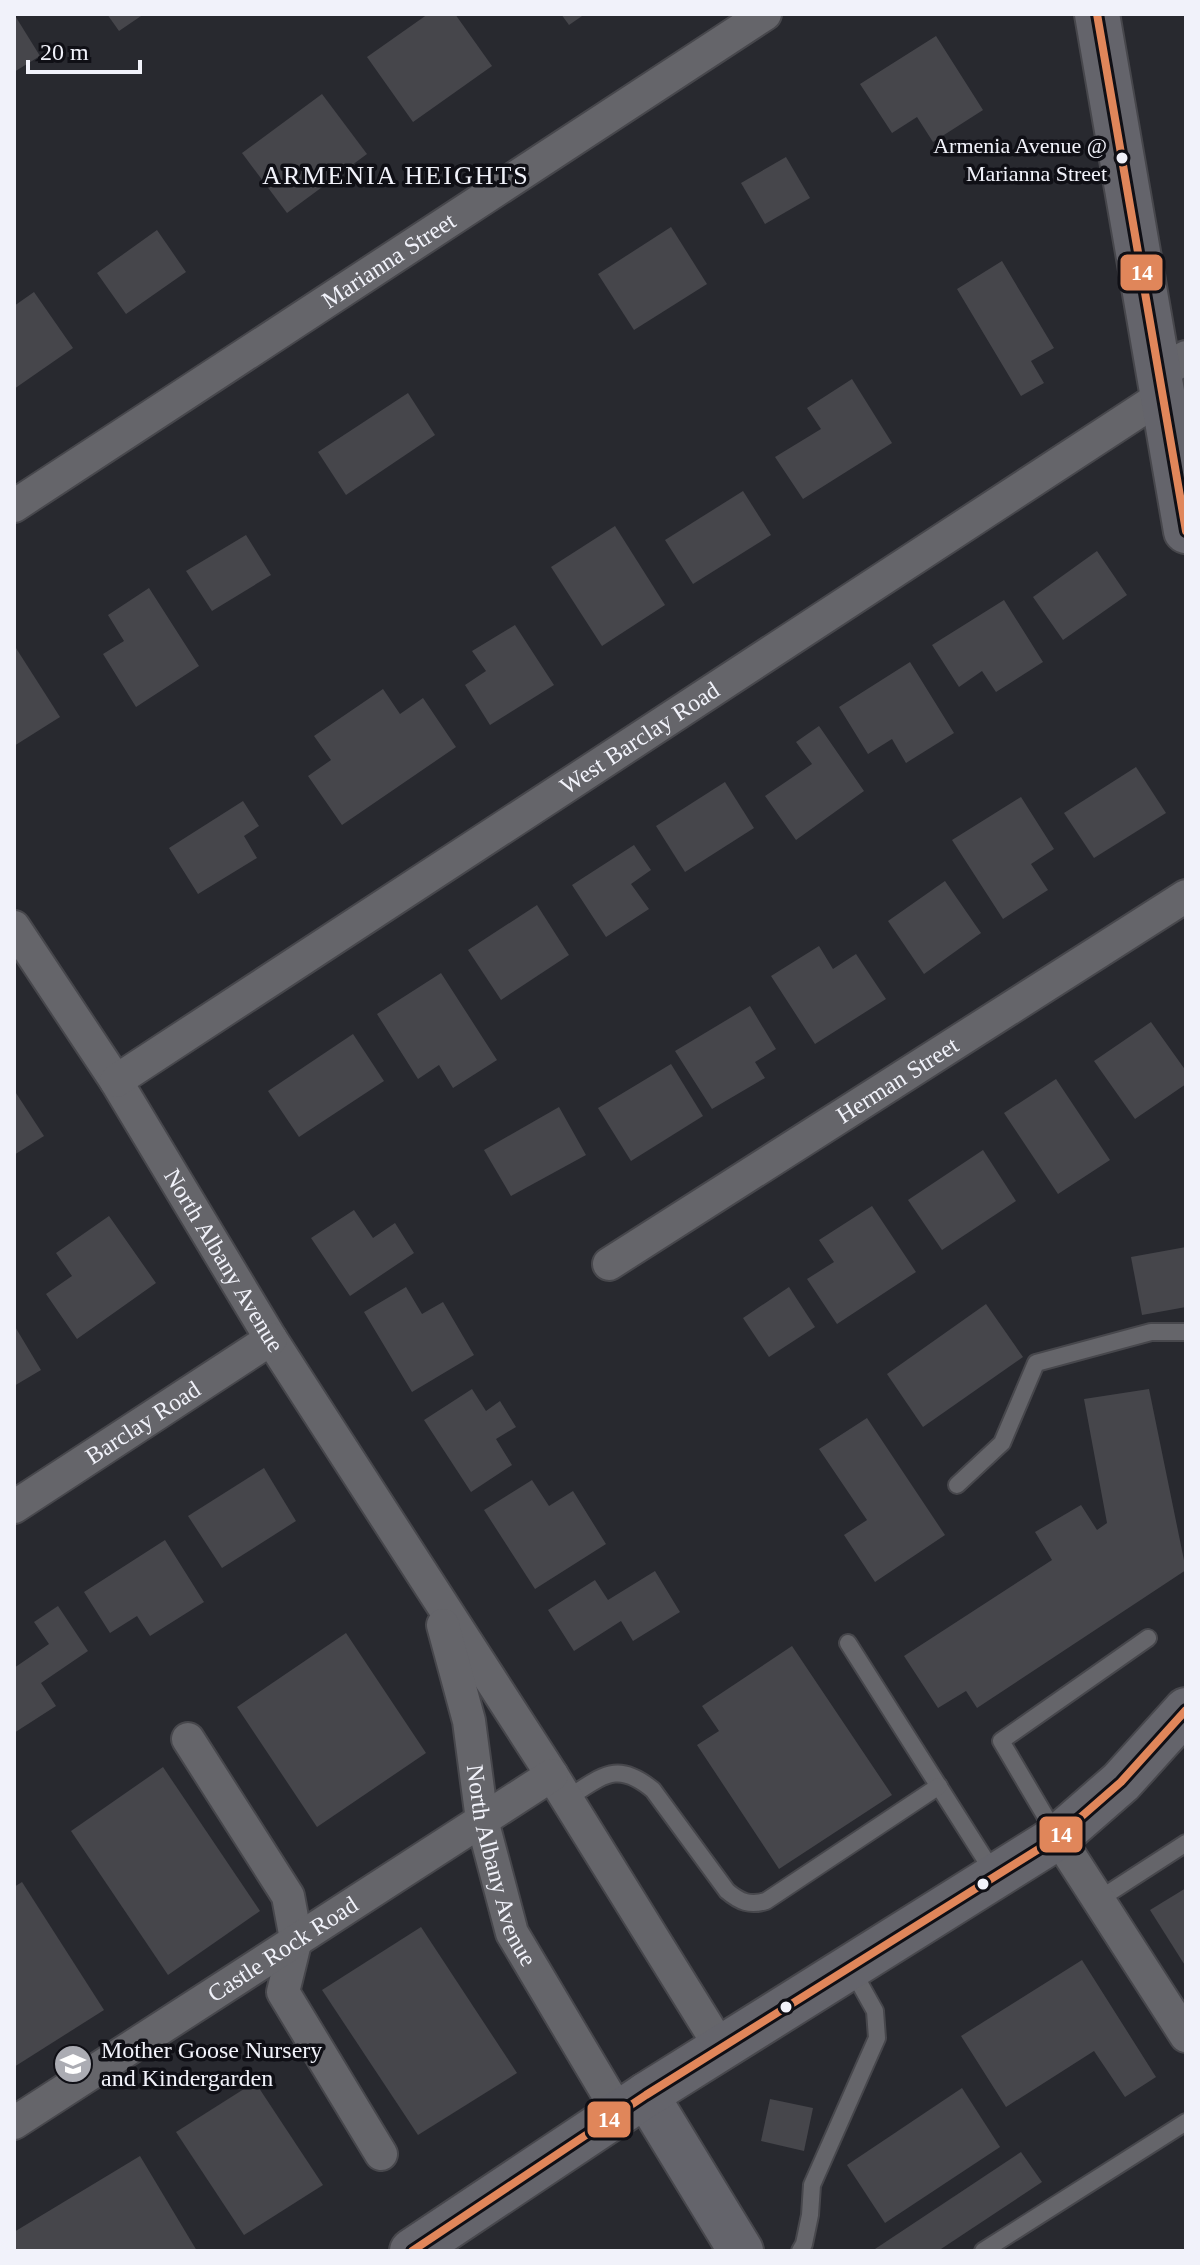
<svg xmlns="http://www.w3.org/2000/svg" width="1200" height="2265" font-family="'Times New Roman',serif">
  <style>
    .building { fill: #46464b }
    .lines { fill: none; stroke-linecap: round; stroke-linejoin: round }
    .lane-casing { stroke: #47474c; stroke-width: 20 }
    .street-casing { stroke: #47474c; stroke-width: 36 }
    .secondary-casing { stroke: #47474c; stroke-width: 48 }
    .lane { stroke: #65656a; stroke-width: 16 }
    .street { stroke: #65656a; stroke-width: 32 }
    .secondary { stroke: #64646b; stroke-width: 44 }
    .bus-1-casing { stroke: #0f0f15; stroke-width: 14 }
    .bus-1 { stroke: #e0865a; stroke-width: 8 }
    .bus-dot { fill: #f1f2fa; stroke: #0f0f15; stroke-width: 3 }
    .labels { text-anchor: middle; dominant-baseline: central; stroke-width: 7; stroke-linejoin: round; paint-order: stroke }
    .bus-label { font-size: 22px; fill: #f1f2fa; stroke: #0f0f15; text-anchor: end }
    .street-label { font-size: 24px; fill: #f1f2fa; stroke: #0f0f15 }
    .poi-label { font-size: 24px; fill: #f1f2fa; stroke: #0f0f15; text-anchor: start }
    .neighbourhood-label { font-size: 26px; letter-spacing: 2px; fill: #f1f2fa; stroke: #0f0f15 }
    .line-badge { stroke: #0f0f15; stroke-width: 3 }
    .badge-label { font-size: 22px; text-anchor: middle; font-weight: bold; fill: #fff }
  </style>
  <rect width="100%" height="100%" fill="#28292f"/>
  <!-- building -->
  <g class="building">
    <path d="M14 14 40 56 14 72Z"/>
    <path d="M107 14H144L119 31Z"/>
    <path d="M428 14H455L492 66 413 122 367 57Z"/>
    <path d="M561 14H585L569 25Z"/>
    <path d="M936 36 983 110 933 142 917 117 892 133 860 84Z"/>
    <path d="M322 94 367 154 287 213 242 153Z"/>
    <path d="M786 157 810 198 765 224 741 183Z"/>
    <path d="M671 227 707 284 634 330 598 274Z"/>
    <path d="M157 230 186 272 126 314 97 273Z"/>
    <path d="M1002 261 1054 348 1031 361 1044 383 1021 396 957 289Z"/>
    <path d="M34 292 73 348 14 389V306Z"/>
    <path d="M852 379 892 443 803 499 775 457 821 429 807 408Z"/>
    <path d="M408 393 435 435 346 495 318 452Z"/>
    <path d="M743 491 771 535 693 584 665 540Z"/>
    <path d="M615 526 665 605 602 646 551 567Z"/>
    <path d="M246 535 271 575 212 611 186 571Z"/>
    <path d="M1097 551 1127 595 1063 640 1033 597Z"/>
    <path d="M149 588 199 666 136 707 103 654 124 641 108 615Z"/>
    <path d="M1004 600 1043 662 996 692 982 671 959 687 932 645Z"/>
    <path d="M515 625 554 685 490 725 465 685 486 671 472 651Z"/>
    <path d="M14 645 60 717 14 746Z"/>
    <path d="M910 662 954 733 906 763 892 739 868 754 839 707Z"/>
    <path d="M383 689 400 714 423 698 456 747 342 825 308 776 331 760 314 736Z"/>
    <path d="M819 726 864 791 796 840 765 796 812 764 796 742Z"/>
    <path d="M1136 767 1166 813 1094 858 1064 813Z"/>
    <path d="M725 782 754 828 685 872 656 826Z"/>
    <path d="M1021 797 1054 849 1031 864 1048 890 1003 919 952 840Z"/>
    <path d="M243 801 259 826 244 836 257 858 198 894 169 848Z"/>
    <path d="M634 845 651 870 631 884 649 909 606 937 572 885Z"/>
    <path d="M945 881 981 933 924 974 888 921Z"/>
    <path d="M537 905 569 955 501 1000 468 950Z"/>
    <path d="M819 946 833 969 856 954 886 999 815 1044 771 976Z"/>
    <path d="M441 973 497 1060 453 1088 439 1065 418 1079 377 1014Z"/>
    <path d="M750 1006 776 1049 755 1062 765 1078 712 1109 675 1051Z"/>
    <path d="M1151 1022 1186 1071V1084L1135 1119 1094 1061Z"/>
    <path d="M353 1034 384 1081 299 1137 268 1091Z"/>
    <path d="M671 1064 703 1116 631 1161 598 1108Z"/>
    <path d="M1056 1079 1110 1160 1058 1194 1004 1113Z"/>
    <path d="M14 1090 44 1136 14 1155Z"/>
    <path d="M559 1107 586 1155 511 1196 484 1150Z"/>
    <path d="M983 1150 1016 1201 942 1250 908 1200Z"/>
    <path d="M872 1206 916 1272 837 1324 807 1279 834 1262 819 1240Z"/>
    <path d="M354 1210 373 1238 395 1223 414 1253 350 1296 311 1238Z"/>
    <path d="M109 1216 156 1283 77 1339 46 1294 72 1276 56 1253Z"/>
    <path d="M1186 1247V1307L1142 1315 1131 1257Z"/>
    <path d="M406 1287 422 1314 443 1302 474 1355 412 1392 364 1312Z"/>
    <path d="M789 1287 815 1327 769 1357 743 1318Z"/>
    <path d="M986 1304 1023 1357 923 1427 887 1374Z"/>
    <path d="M14 1325 41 1370 14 1386Z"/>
    <path d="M472 1389 486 1411 500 1401 516 1427 496 1439 512 1465 471 1492 424 1420Z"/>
    <path d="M1149 1389 1186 1570 977 1708 966 1691 938 1708 904 1656 1052 1560 1035 1532 1081 1505 1097 1530 1107 1523 1084 1399Z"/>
    <path d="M867 1418 945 1535 875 1582 844 1535 867 1520 819 1449Z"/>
    <path d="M264 1468 296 1521 222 1568 188 1516Z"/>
    <path d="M532 1480 549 1506 573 1491 606 1544 535 1589 484 1510Z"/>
    <path d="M165 1540 204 1602 150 1636 137 1616 110 1633 84 1592Z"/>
    <path d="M655 1571 680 1612 633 1641 621 1621 574 1651 548 1610 595 1580 608 1600Z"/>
    <path d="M58 1606 88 1651 41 1683 56 1706 14 1733V1668L49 1644 34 1622Z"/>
    <path d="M346 1633 426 1753 317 1827 237 1707Z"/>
    <path d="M792 1646 892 1795 779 1869 697 1745 719 1731 702 1706Z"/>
    <path d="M163 1767 260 1911 168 1975 71 1831Z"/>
    <path d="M22 1882 104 2010 14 2067V1887Z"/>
    <path d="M1186 1888V1967L1150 1910Z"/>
    <path d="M421 1927 517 2073 418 2135 322 1990Z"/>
    <path d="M1082 1960 1156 2077 1125 2097 1094 2051 1006 2107 961 2036Z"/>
    <path d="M255 2082 323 2185 244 2235 176 2132Z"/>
    <path d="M962 2088 1000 2147 885 2223 847 2165Z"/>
    <path d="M770 2099 813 2108 804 2151 761 2141Z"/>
    <path d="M1021 2152 1042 2182 938 2251H872Z"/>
    <path d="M140 2156 197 2251H14V2232Z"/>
  </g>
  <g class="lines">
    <!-- lane casing -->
    <g class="lane-casing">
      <g id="lane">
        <path d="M957 1485 1002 1443 1036 1363 1151 1332H1186"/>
        <path d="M848 1643 995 1875"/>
        <path d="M566 1799C602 1777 616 1759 653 1790L727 1891C740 1902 750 1906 766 1901L939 1786"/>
        <path d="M1057 1836 1001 1741 1148 1638"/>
        <path d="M1098 1900 1186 1843"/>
        <path d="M800 2251 804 2244 810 2215 812 2185 877 2038 875 2011 851 1968"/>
        <path d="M983 2251 1186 2122"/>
      </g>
    </g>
    <!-- street casing -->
    <g class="street-casing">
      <g id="street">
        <path d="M1159 375 1186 357"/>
        <path id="s1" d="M14 506 765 14"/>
        <path id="s2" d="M14 927 116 1081 271 1339 552 1775 721 2048"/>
        <path id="s3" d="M116 1081 1162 396"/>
        <path id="s4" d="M609 1264 1186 896"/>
        <path id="s5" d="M14 1507 271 1339"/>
        <path id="s6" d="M443 1625 469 1721 482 1820 512 1933 619 2113"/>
        <path d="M188 1739 288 1896 296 1939 283 1992 381 2154"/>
        <path d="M1058 1837 1186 2036"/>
        <path id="s7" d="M14 2123 552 1775"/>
      </g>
    </g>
    <!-- secondary casing -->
    <g class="secondary-casing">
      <g id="secondary">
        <path d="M1097 14 1186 531"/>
        <path d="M646 2095 741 2251"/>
        <path d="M412 2251 646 2095 1058 1837 1121 1782 1186 1710"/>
      </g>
    </g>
    <!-- lane -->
    <use href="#lane" class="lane"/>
    <!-- street -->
    <use href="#street" class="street"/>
    <!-- secondary -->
    <use href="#secondary" class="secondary"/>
    <!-- bus-1 casing -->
    <g class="bus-1-casing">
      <g id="bus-1">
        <path d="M1097 14 1186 531"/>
        <path d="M412 2251 646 2095 1058 1837 1121 1782 1186 1710"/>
      </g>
    </g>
    <!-- bus-1 -->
    <use href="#bus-1" class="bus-1"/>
  </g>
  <!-- icons -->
  <defs>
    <g id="school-disc" transform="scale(2)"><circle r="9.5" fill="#abacb3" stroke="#0f0f15"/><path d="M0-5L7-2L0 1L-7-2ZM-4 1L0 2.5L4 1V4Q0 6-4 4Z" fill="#fff"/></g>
  </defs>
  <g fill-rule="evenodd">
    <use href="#school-disc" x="73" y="2064"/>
  </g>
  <!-- markers -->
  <g class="bus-dot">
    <circle cx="1122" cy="158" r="7"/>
    <circle cx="983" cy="1884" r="7"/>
    <circle cx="786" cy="2007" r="7"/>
  </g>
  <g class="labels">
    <!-- bus labels -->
    <g class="bus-label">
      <text x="1107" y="145">Armenia Avenue @<tspan x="1107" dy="28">Marianna Street</tspan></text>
    </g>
    <!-- street labels -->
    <g class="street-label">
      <text stroke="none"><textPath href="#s1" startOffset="448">Marianna Street</textPath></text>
      <text stroke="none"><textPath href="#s3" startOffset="626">West Barclay Road</textPath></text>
      <text stroke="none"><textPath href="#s4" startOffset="342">Herman Street</textPath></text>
      <text stroke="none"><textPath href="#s2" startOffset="394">North Albany Avenue</textPath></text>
      <text stroke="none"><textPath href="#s5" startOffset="154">Barclay Road</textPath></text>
      <text stroke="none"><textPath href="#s6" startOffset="248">North Albany Avenue</textPath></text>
      <text stroke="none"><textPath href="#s7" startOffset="320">Castle Rock Road</textPath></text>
    </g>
    <!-- poi labels -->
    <g class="poi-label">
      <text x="101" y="2050">Mother Goose Nursery<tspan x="101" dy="28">and Kindergarden</tspan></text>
    </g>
    <!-- neighbourhood labels -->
    <g class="neighbourhood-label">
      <text x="396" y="175">ARMENIA HEIGHTS</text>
    </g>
  </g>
  <g class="line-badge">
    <rect x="1119" y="253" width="45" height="39" rx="8" fill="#e0865a"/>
    <rect x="1038" y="1815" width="46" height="39" rx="8" fill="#e0865a"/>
    <rect x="586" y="2100" width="46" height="39" rx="8" fill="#e0865a"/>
  </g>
  <g class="badge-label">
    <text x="1142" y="280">14</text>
    <text x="1061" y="1842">14</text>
    <text x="609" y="2127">14</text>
  </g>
  <!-- border -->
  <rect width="1200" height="2265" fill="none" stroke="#f1f2fa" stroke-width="32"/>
  <!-- scale -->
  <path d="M28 60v12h112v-12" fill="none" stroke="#f1f2fa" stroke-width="4"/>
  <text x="40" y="60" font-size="24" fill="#f1f2fa" stroke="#0f0f15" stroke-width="6" paint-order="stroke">20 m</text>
</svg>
